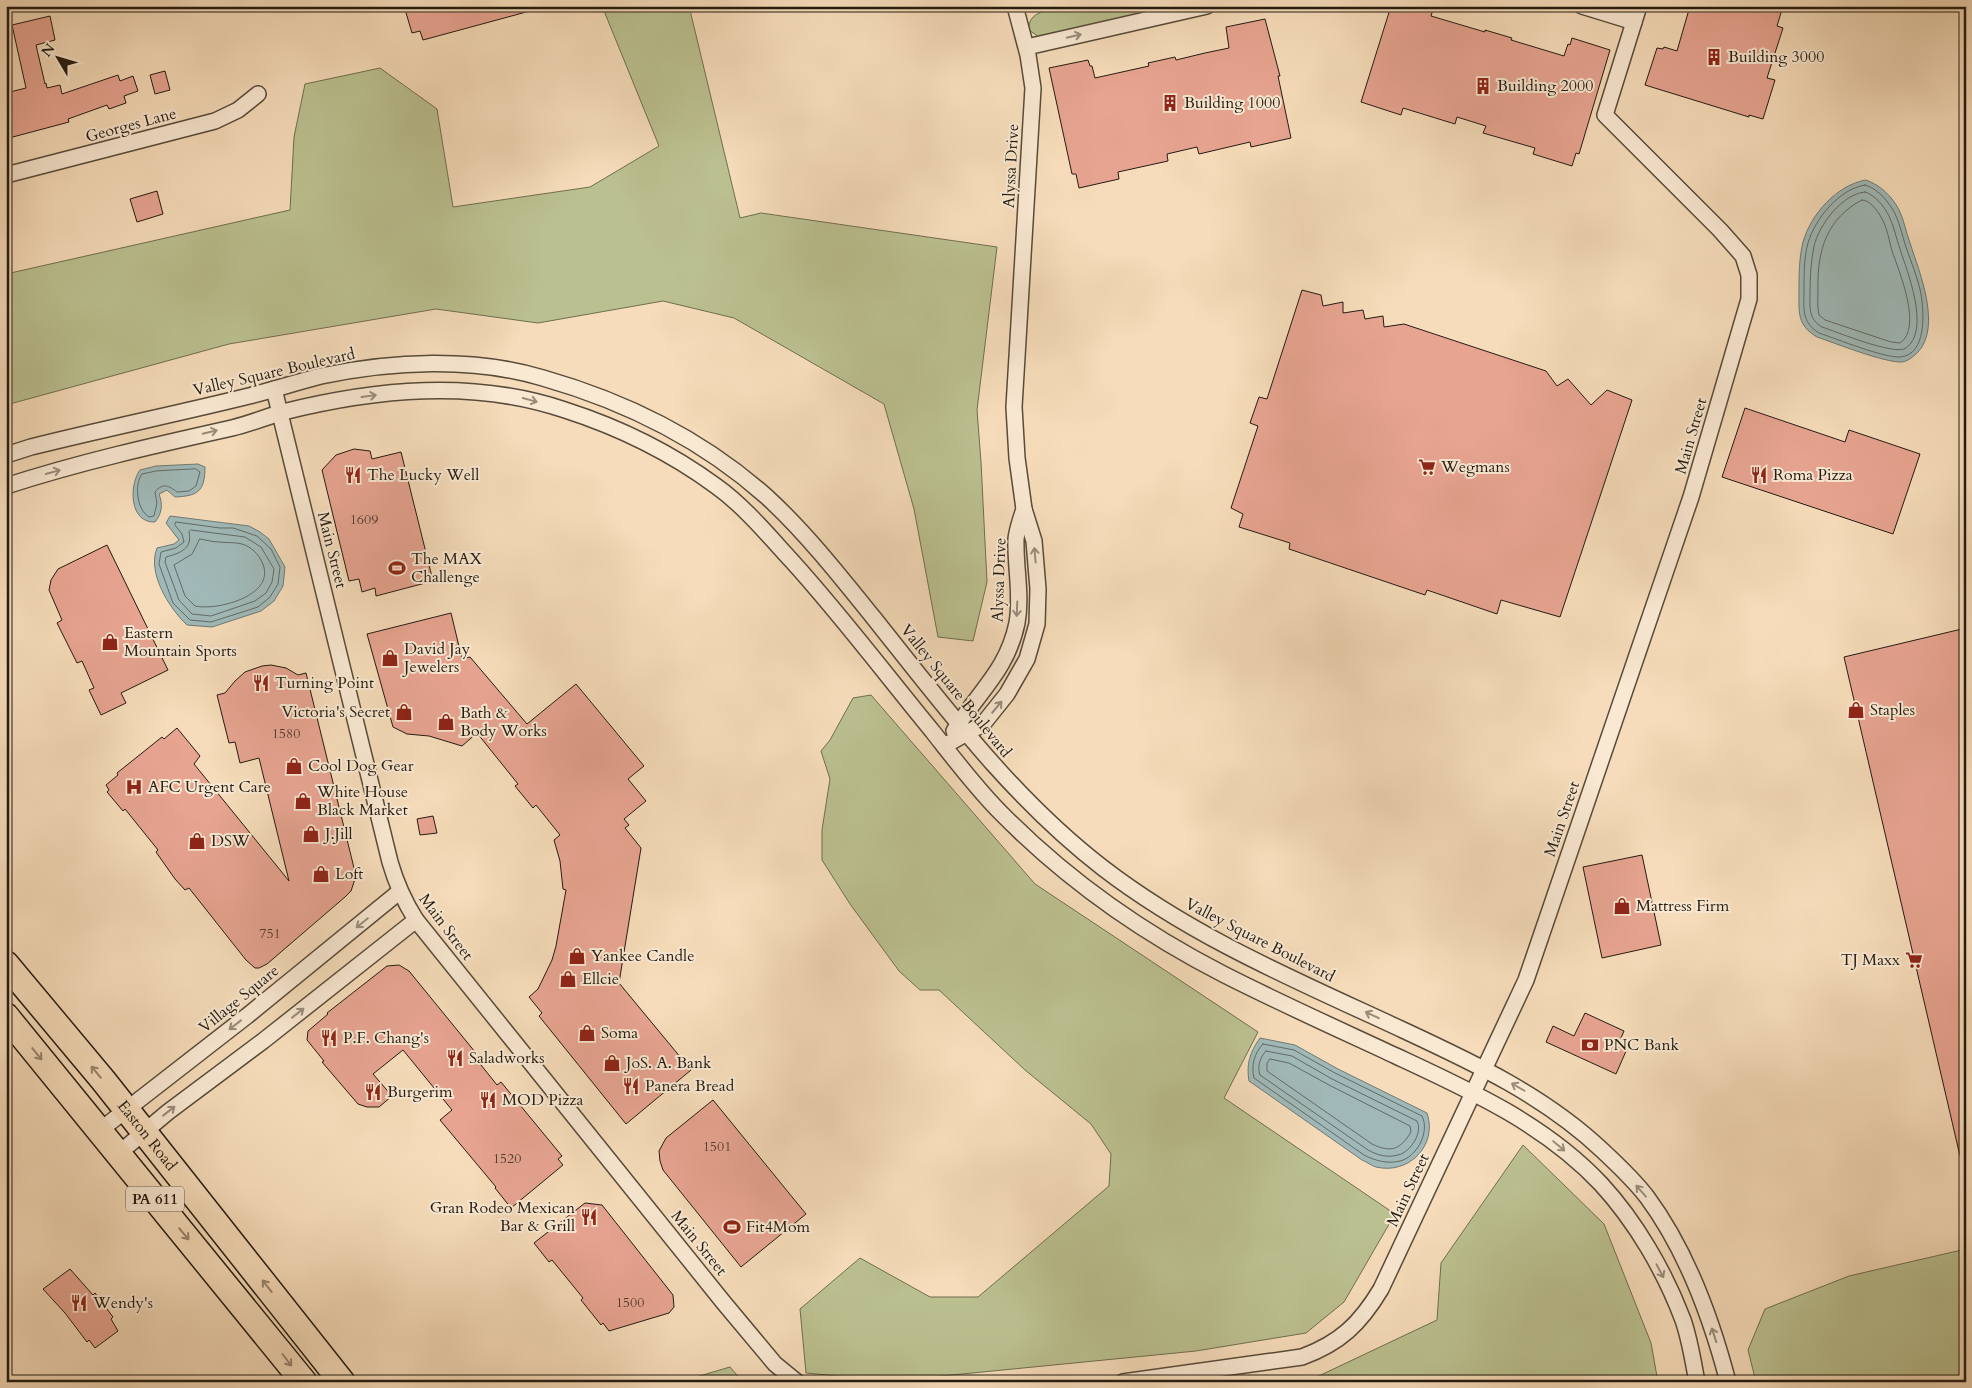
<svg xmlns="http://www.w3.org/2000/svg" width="1972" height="1388" font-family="Cardo,serif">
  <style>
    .green { fill: #bbc090; stroke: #6f6e50 }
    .water { fill: #a0b9b8; stroke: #6e7a75 }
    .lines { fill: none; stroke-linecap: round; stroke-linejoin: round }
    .shore { stroke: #626a64; stroke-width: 1 }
    .building { fill: #e7a491; stroke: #231b10 }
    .minor-casing { stroke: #584b3a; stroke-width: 18 }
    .trunk-casing { stroke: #231b10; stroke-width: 28 }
    .minor { stroke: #f9e8d2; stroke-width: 15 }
    .trunk { stroke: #f6dcba; stroke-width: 25 }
    .oneway { stroke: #998c7b }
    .oneway2 { stroke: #97856e }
    .labels { text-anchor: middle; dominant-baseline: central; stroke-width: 4; stroke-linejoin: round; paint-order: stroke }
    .number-label { font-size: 14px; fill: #543d30 }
    .shield { fill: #f9e8d2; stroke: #63584a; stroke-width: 1 }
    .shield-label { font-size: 15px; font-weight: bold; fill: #231b10 }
    .poi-label { font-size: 16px; fill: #231b10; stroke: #f9e8d2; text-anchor: start }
    .street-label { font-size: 16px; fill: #231b10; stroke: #f9e8d2 }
  </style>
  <rect width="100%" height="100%" fill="#f6dcba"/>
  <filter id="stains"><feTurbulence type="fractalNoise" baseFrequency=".004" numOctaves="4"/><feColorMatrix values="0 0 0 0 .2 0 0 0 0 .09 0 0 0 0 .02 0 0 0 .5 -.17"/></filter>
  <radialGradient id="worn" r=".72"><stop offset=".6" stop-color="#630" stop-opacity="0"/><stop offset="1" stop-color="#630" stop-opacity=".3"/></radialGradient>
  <!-- green -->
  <g class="green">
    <path d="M602 6H689L740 218 761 213 997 247 977 410 981 462 987 582 973 641 938 637 914 509 884 404 734 318 663 301 538 323 436 309 229 344 6 405V274L290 210 294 137 305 84 380 68 437 109 453 207 590 187 659 146Z"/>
    <path d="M1067 6H1177L1039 37 1029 30C1027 10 1052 10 1067 6Z"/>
    <path d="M871 695 1035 884 1258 1032 1224 1098 1395 1214 1344 1302 1306 1333 1196 1351 891 1381 806 1373 800 1309 860 1258 930 1297H978L1109 1186 1111 1154 1091 1124 1025 1070 939 990H920L899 971 850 904 822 860V830L830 779 821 751 830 740 853 698Z"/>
    <path d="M1523 1145 1604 1224 1651 1343 1658 1382H1306L1437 1320 1441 1263Z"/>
    <path d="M1966 1249V1382H1756L1748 1350 1765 1309 1849 1276Z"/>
    <path d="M730 1367 743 1382H679Z"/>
  </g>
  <!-- water -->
  <g class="water">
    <path d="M1866 180C1880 185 1892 196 1899 210 1904 220 1906 232 1910 243 1919 271 1942 326 1918 352 1913 357 1908 361 1902 362 1885 363 1835 343 1817 337 1797 325 1799 313 1799 291 1799 275 1799 258 1803 242 1811 214 1837 185 1866 180Z"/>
    <path d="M198 464 205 467C205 492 197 496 175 497L167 490 159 494C163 504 162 514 155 522 129 523 129 485 140 470L156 466Z"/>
    <path d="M170 516 249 526 260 532 269 539 285 567 283 586 274 601 261 611 212 627 187 625C169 608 147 573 157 548L174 544 179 540 166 523Z"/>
    <path d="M1260 1038 1295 1045 1338 1069 1427 1113C1438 1145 1409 1175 1376 1167 1372 1166 1367 1162 1362 1160L1249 1081C1246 1064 1250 1052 1260 1038Z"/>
  </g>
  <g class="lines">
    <!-- shore -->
    <g class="shore">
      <path d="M1865 185C1878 189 1886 199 1893 210 1899 220 1902 235 1906 247 1911 262 1918 278 1921 294 1924 312 1927 355 1900 357 1884 358 1837 339 1819 333 1801 322 1804 308 1804 289 1804 274 1804 258 1808 243 1815 219 1839 189 1865 185Z"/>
      <path d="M1865 192C1875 195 1884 206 1889 216 1894 226 1896 238 1900 249 1907 271 1931 330 1906 348 1895 356 1837 332 1822 327 1808 319 1810 307 1810 293 1810 277 1811 262 1814 246 1819 225 1842 194 1865 192Z"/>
      <path d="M1862 200C1870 200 1877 210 1881 217 1887 227 1889 240 1892 251 1899 271 1923 328 1900 343L1891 342 1825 320 1819 315C1817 307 1818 297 1818 288 1817 251 1827 218 1862 200Z"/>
      <path d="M196 469 200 472 196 486 189 491 177 492C169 486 163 482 155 492L157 503 154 516 149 517C137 510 134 485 142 474L156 471Z"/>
      <path d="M176 522 220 528H233L257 536 271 549 280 567 278 584 270 597 258 607 211 622 190 620 173 603 159 564 161 552 176 548 184 542 182 534 175 525Z"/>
      <path d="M191 530 245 537 261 547 274 569 272 582 266 593 255 601 211 616 192 614 179 600 165 562 166 557C180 553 193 549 189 532Z"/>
      <path d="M200 539C206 540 213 542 219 542 227 543 235 542 242 544 252 547 258 554 262 562 278 595 218 611 195 606L185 596 174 565 192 554Z"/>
      <path d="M1263 1044 1294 1050 1335 1073 1422 1116C1430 1132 1417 1157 1400 1161 1387 1164 1376 1161 1364 1155L1254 1078C1251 1066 1254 1053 1263 1044Z"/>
      <path d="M1266 1051 1292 1056 1332 1079 1417 1121C1423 1132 1411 1152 1398 1155 1387 1158 1377 1155 1368 1150L1260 1075C1257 1067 1260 1057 1266 1051Z"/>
      <path d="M1270 1059 1289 1063 1329 1085 1410 1126 1411 1132C1400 1150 1391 1153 1372 1144L1267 1071V1064Z"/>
    </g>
  </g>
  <!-- building -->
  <g class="building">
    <path d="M404 6H529L530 11 423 40 420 31 412 33Z"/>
    <path d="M1391 6H1434L1431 16 1485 32V30L1512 38 1511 40 1564 56 1568 44 1570 45 1572 38 1610 50 1579 154 1576 153 1572 166 1533 154 1535 148 1483 133 1486 126 1457 117 1455 124 1403 108 1401 115 1361 102Z"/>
    <path d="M1690 6H1783L1777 26 1783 28 1767 78 1775 80 1763 119 1749 115V117L1645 85 1657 48 1663 49 1664 47 1677 51Z"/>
    <path d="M50 16 55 40 36 45 45 84 46 83 47 88 60 85 62 94 118 75 120 81 133 76 138 91 124 96 126 103 109 109 107 105 68 119 69 122 9 138 6 128V93L26 88 12 25Z"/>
    <path d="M1265 19 1280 76H1278L1291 138 1251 147 1250 142 1199 154 1197 147 1167 154 1168 161 1118 172 1119 179 1079 188 1076 174H1072L1049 68 1088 60 1090 66H1092L1095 78 1149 66 1148 63 1175 57 1176 60 1205 53 1229 48 1226 27Z"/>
    <path d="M165 71 170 90 155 94 150 75Z"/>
    <path d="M157 191 163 214 137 222 130 199Z"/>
    <path d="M1302 290 1321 295 1323 306 1343 302V313L1363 310 1365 319 1383 316 1384 327 1404 324 1546 371 1557 386 1568 379 1591 405 1607 390 1632 400 1560 617 1501 600 1497 614 1427 590 1425 595 1289 549 1290 543 1239 527 1243 514 1231 508 1258 426 1250 423 1259 397 1267 399Z"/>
    <path d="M1745 408 1845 442 1849 430 1920 454 1893 534 1722 477Z"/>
    <path d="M354 449 370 451 372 459 401 452 433 581 376 596 375 588 362 592 359 579 349 581 322 470 336 455Z"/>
    <path d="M107 545 168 670 121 693 126 703 101 715 89 690 94 688 82 661 77 663 57 623 62 620 49 590 51 580 58 569Z"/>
    <path d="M451 613 462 659 470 657 527 724 576 684 644 766 628 779 646 801 624 819 629 825 625 828 641 848 619 983 691 1070 626 1124 539 1016 542 1013 529 997 538 989 552 960 556 946 566 890 563 889 560 861 554 840 560 835 536 805 533 808 515 786 518 784 477 733 462 746 429 736 407 734 393 727 367 634Z"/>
    <path d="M1966 628V1155L1960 1156 1844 657Z"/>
    <path d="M271 665 286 668 298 675 306 673 356 876 351 891 345 897 267 964 259 968H255L246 960 189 888 185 890 175 879 156 852 158 850 125 809 123 811 107 792 109 790 106 785 118 775 117 773 162 737 164 739 177 728 200 756 194 764 289 881 259 758 240 763 235 742 229 743 217 695 225 693 235 681 245 672 262 666Z"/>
    <path d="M433 816 437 833 420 835 417 819Z"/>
    <path d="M1642 855 1661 945 1602 958 1583 867Z"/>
    <path d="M399 965 409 971 480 1058 477 1060 497 1085 501 1082 562 1156 558 1159 563 1165 511 1208 495 1188 496 1187 440 1120 452 1110 403 1050 373 1074 392 1096 379 1107H367L358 1104 322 1062 324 1061 307 1040 308 1031 328 1014 327 1013 387 966Z"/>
    <path d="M1585 1013 1624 1031 1621 1038 1630 1042 1616 1074 1546 1042 1553 1026 1574 1036Z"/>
    <path d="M713 1100 806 1214 741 1267 663 1170 660 1161 659 1151 666 1138Z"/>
    <path d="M585 1203 602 1205 673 1295 674 1307 669 1313 609 1331 603 1323 601 1325 581 1300 583 1298 552 1260 549 1262 534 1243Z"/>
    <path d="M70 1269 93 1295 95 1293 113 1317 111 1319 118 1331 95 1348 89 1340 87 1342 65 1313 43 1289Z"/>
  </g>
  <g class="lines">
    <!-- minor casing -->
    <g class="minor-casing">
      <g id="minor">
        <path d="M1582 6 1634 22"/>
        <path d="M1027 47 1207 6"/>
        <path d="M6 175 215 121 238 110 258 94"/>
        <path d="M274 389 390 862C396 883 404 901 416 920L724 1303 775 1364 797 1382"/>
        <path d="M6 455 31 447C103 429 176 414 249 396 273 390 297 382 321 376 392 361 473 357 543 378 627 402 702 439 767 497 806 533 840 576 873 617 944 706 1012 798 1103 868 1194 938 1300 982 1403 1030 1474 1063 1545 1096 1603 1151 1618 1165 1634 1180 1647 1197 1687 1251 1711 1317 1728 1382"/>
        <path d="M6 486C80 462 156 445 232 428 249 424 266 417 283 412 375 389 473 379 565 410 618 427 671 453 716 486 744 506 768 535 791 560 841 615 886 675 933 732 955 760 976 788 1001 813 1066 879 1141 932 1223 974 1280 1003 1338 1029 1396 1056 1469 1090 1545 1124 1601 1184 1636 1222 1665 1272 1683 1320 1690 1340 1693 1361 1697 1382"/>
        <path d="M954 731C978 692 1007 671 1017 623 1022 595 1015 566 1016 539 1017 529 1021 518 1024 509"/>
        <path d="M944 746 983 724 1007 694 1027 659 1037 624 1038 589 1034 541 1024 509 1017 458 1014 407 1033 88 1028 55 1015 6"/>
        <path d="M99 1131 247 1016 399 892"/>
        <path d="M118 1154 168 1112 263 1041 416 920"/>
        <path d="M1123 1382 1302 1357C1340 1343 1360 1324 1381 1289L1526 980 1691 497 1749 299V275L1743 256 1720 230 1605 115 1639 6"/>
      </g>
    </g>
    <!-- trunk casing -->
    <g class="trunk-casing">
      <g id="trunk">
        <path id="s1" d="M6 964 103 1080 342 1382"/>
        <path d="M6 1016 304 1382"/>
      </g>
    </g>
    <!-- minor -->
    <use href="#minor" class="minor"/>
    <!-- trunk -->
    <use href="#trunk" class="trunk"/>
  </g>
  <!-- one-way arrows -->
  <defs><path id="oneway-shaft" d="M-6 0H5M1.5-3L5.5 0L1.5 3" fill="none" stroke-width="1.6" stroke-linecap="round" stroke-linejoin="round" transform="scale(1.25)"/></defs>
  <g class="oneway">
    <use href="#oneway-shaft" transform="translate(1074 36) rotate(-13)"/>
    <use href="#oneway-shaft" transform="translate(369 396) rotate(-8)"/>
    <use href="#oneway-shaft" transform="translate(530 400) rotate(15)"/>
    <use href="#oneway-shaft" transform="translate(210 432) rotate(-13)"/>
    <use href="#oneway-shaft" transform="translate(53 472) rotate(-15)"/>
    <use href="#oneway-shaft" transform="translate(1035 555) rotate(-95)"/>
    <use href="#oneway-shaft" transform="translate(1017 609) rotate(92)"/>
    <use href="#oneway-shaft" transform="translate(997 707) rotate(-50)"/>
    <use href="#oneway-shaft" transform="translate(362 923) rotate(141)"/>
    <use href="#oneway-shaft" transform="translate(298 1013) rotate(-38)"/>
    <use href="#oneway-shaft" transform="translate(1372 1015) rotate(-155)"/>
    <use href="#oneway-shaft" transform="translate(235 1025) rotate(142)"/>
    <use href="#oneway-shaft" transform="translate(1518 1087) rotate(-150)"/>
    <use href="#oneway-shaft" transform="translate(169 1111) rotate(-38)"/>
    <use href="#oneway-shaft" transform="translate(1559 1146) rotate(40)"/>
    <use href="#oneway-shaft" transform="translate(1641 1191) rotate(-131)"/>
    <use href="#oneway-shaft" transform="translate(1660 1271) rotate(62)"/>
    <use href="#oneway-shaft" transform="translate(1714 1335) rotate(-108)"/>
  </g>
  <g class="oneway2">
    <use href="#oneway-shaft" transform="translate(37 1054) rotate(51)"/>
    <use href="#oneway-shaft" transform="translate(96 1072) rotate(-130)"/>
    <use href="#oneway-shaft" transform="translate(184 1234) rotate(50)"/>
    <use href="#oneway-shaft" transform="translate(267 1286) rotate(-128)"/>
    <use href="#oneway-shaft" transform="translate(287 1360) rotate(53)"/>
  </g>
  <!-- icons -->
  <defs>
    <g id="building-bare" transform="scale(1.35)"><path d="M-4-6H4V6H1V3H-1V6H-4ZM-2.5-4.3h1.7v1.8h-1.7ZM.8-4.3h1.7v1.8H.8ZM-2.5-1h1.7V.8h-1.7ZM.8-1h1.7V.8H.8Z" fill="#8f2418" stroke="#f9e8d2" stroke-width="2.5" paint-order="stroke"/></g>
    <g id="supermarket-bare" transform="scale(1.35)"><path d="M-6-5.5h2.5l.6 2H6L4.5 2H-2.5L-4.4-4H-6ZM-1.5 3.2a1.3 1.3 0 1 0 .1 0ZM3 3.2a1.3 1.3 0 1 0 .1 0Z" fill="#8f2418" stroke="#f9e8d2" stroke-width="2.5" paint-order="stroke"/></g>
    <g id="restaurant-bare" transform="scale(1.35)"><path d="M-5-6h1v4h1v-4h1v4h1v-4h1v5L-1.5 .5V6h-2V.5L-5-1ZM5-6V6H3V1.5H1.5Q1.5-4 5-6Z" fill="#8f2418" stroke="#f9e8d2" stroke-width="2.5" paint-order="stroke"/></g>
    <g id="stadium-bare" transform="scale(1.35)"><path d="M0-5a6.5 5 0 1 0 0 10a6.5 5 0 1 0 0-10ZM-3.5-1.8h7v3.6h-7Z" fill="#8f2418" stroke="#f9e8d2" stroke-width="2.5" paint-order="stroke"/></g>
    <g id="shop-bare" transform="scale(1.35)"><path d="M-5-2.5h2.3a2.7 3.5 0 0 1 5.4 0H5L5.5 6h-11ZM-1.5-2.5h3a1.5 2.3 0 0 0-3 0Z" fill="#8f2418" stroke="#f9e8d2" stroke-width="2.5" paint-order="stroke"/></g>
    <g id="hospital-bare" transform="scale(1.35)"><path d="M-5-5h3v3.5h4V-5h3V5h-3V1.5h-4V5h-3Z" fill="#8f2418" stroke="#f9e8d2" stroke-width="2.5" paint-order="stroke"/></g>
    <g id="bank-bare" transform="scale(1.35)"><path d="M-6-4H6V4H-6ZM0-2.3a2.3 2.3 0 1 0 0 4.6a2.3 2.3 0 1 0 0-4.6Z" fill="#8f2418" stroke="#f9e8d2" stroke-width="2.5" paint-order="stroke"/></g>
  </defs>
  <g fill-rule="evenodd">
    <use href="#building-bare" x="1714" y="57"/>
    <use href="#building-bare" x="1483" y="86"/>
    <use href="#building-bare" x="1170" y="103"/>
    <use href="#supermarket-bare" x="1427" y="467"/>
    <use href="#restaurant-bare" x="353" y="475"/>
    <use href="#restaurant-bare" x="1759" y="475"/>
    <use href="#stadium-bare" x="397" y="568"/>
    <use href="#shop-bare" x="110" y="642"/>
    <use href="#shop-bare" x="390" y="658"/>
    <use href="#restaurant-bare" x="261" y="683"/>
    <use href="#shop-bare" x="1856" y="710"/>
    <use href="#shop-bare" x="404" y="712"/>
    <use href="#shop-bare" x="446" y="722"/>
    <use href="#shop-bare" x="294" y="766"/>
    <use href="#hospital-bare" x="134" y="787"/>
    <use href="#shop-bare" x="303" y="801"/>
    <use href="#shop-bare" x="311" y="834"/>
    <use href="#shop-bare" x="197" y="841"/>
    <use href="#shop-bare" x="321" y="874"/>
    <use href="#shop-bare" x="1622" y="906"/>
    <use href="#shop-bare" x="577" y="956"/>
    <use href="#supermarket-bare" x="1914" y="960"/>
    <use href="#shop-bare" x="568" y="979"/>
    <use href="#shop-bare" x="587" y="1033"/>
    <use href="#restaurant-bare" x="329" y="1038"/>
    <use href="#bank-bare" x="1590" y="1045"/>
    <use href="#restaurant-bare" x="455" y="1058"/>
    <use href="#shop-bare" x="612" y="1063"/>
    <use href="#restaurant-bare" x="631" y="1086"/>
    <use href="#restaurant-bare" x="373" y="1092"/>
    <use href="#restaurant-bare" x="488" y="1100"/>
    <use href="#restaurant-bare" x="589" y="1217"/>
    <use href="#stadium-bare" x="732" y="1227"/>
    <use href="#restaurant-bare" x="79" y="1303"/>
  </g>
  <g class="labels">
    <!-- number labels -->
    <g class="number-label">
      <text x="364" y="519">1609</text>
      <text x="286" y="733">1580</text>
      <text x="270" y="933">751</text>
      <text x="717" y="1146">1501</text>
      <text x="507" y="1158">1520</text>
      <text x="630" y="1302">1500</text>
    </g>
    <!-- shield labels -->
    <rect class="shield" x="126" y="1186.5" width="58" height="25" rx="4"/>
    <g class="shield-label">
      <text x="155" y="1199">PA 611</text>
    </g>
    <!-- poi labels -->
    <g class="poi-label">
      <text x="1728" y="57">Building 3000</text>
      <text x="1497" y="86">Building 2000</text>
      <text x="1184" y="103">Building 1000</text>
      <text x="1441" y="467">Wegmans</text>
      <text x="367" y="475">The Lucky Well</text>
      <text x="1773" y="475">Roma Pizza</text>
      <text x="411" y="559">The MAX<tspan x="411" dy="18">Challenge</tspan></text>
      <text x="124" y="633">Eastern<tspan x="124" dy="18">Mountain Sports</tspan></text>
      <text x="404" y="649">David Jay<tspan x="404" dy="18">Jewelers</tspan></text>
      <text x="275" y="683">Turning Point</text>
      <text x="1870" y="710">Staples</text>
      <text x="390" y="712" text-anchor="end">Victoria's Secret</text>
      <text x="460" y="713">Bath &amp;<tspan x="460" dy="18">Body Works</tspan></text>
      <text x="308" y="766">Cool Dog Gear</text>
      <text x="148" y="787">AFC Urgent Care</text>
      <text x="317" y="792">White House<tspan x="317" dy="18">Black Market</tspan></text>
      <text x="325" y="834">J.Jill</text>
      <text x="211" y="841">DSW</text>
      <text x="335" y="874">Loft</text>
      <text x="1636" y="906">Mattress Firm</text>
      <text x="591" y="956">Yankee Candle</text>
      <text x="1900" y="960" text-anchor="end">TJ Maxx</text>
      <text x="582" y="979">Ellcie</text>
      <text x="601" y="1033">Soma</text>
      <text x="343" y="1038">P.F. Chang's</text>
      <text x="1604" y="1045">PNC Bank</text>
      <text x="469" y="1058">Saladworks</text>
      <text x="626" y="1063">JoS. A. Bank</text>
      <text x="645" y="1086">Panera Bread</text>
      <text x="387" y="1092">Burgerim</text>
      <text x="502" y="1100">MOD Pizza</text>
      <text x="575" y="1208" text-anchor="end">Gran Rodeo Mexican<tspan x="575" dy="18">Bar &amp; Grill</tspan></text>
      <text x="746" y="1227">Fit4Mom</text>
      <text x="93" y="1303">Wendy's</text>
    </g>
    <!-- street labels -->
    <g class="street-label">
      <text transform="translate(131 125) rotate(-15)">Georges Lane</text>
      <text transform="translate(1011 166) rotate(-87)">Alyssa Drive</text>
      <text transform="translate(274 372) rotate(-13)">Valley Square Boulevard</text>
      <text transform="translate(1691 436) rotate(-74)">Main Street</text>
      <text transform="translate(332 550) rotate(76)">Main Street</text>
      <text transform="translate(999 580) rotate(-88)">Alyssa Drive</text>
      <text transform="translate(956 691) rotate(51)">Valley Square Boulevard</text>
      <text transform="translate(1562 819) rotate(-71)">Main Street</text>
      <text transform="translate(446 927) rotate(53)">Main Street</text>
      <text transform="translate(1260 940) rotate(27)">Valley Square Boulevard</text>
      <text transform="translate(239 999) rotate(-39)">Village Square</text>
      <text stroke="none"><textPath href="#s1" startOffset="222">Easton Road</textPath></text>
      <text transform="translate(1408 1190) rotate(-65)">Main Street</text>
      <text transform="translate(699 1243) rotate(51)">Main Street</text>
    </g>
  </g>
  <!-- margin -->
  <rect width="1972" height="1388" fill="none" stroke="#f6dcba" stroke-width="25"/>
  <rect x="8" y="8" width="1957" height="1373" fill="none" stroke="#231b10" stroke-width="2.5"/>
  <rect x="12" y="12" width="1947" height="1363" fill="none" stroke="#231b10"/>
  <!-- north arrow -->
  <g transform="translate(58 58) rotate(308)" stroke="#f9e8d2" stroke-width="4" paint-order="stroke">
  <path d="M0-4L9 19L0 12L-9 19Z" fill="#231b10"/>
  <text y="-8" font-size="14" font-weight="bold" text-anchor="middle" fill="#231b10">N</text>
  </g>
  <rect width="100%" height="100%" filter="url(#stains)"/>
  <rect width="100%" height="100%" fill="url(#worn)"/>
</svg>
